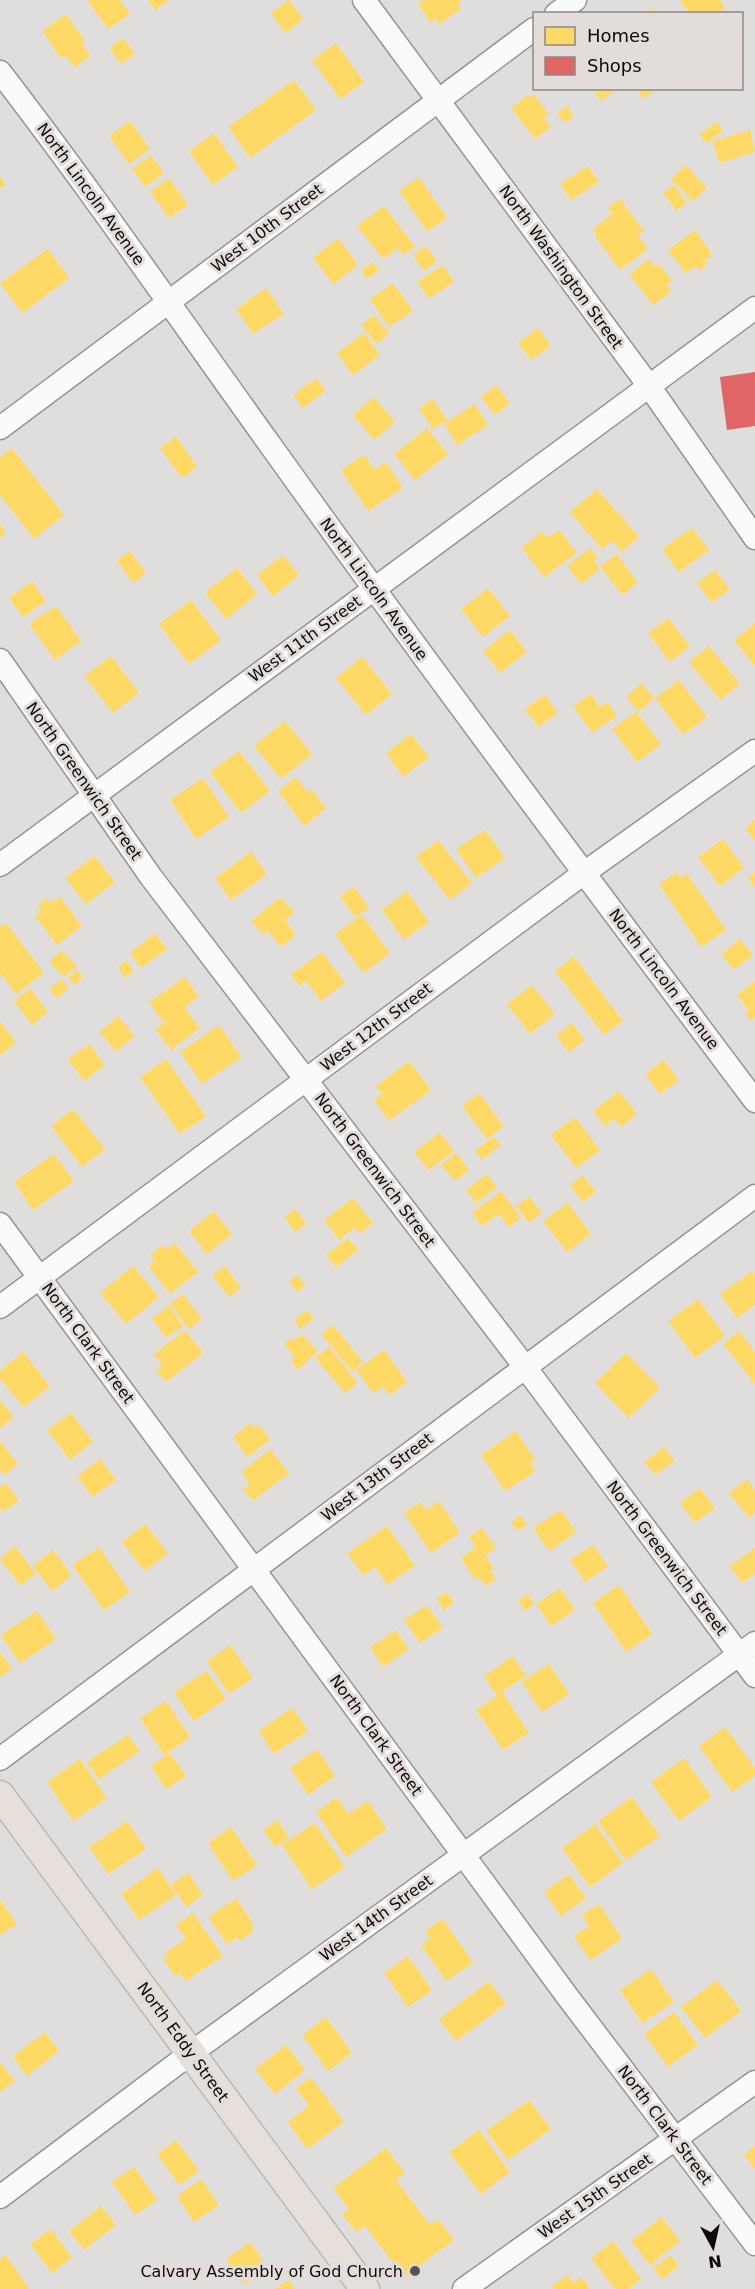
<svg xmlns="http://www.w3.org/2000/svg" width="755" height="2289" font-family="'DejaVu Sans',sans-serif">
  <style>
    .homes { fill: #ffd966 }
    .shops { fill: #e06666 }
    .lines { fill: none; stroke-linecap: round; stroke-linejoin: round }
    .minor-casing { stroke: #969493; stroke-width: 25 }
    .major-casing { stroke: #bab9b8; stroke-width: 31 }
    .minor { stroke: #fafafa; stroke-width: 22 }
    .major { stroke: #e7e0da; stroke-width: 28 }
    .poi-dot { fill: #575554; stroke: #e2ddda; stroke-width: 2 }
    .labels { text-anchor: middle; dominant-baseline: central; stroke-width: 6; stroke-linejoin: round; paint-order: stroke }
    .street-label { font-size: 16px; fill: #0d0b0a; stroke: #e2ddda }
    .poi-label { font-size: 16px; fill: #0d0b0a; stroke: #e2ddda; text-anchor: end }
  </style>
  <rect width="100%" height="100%" fill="#e0dedc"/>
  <!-- homes -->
  <g class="homes">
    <path d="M87 0H120L130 14 108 29Z"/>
    <path d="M148 0H169L155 10Z"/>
    <path d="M289 0 303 19 285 33 271 13Z"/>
    <path d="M424 0H462L457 4 461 9 439 24 436 19 431 23 418 4Z"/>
    <path d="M680 0H720L725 8 716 14H689Z"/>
    <path d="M653 8 657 14H645Z"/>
    <path d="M66 14 85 41 82 44 90 56 74 67 65 55 61 58 42 31Z"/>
    <path d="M123 38 135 54 121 64 109 48Z"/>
    <path d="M336 43 364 82 340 99 312 60Z"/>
    <path d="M294 80 316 110 250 158 228 127Z"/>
    <path d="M592 88H619L601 101Z"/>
    <path d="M635 88H659L643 99Z"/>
    <path d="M533 94 549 114 544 118 551 127 535 139 511 108 528 95 530 97Z"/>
    <path d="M567 106 574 116 564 123 557 113Z"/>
    <path d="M130 121 150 149 129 164 109 136Z"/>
    <path d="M717 122 723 131 706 143 699 134Z"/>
    <path d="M750 130 755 152 719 163 713 141Z"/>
    <path d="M214 133 238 167 213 185 189 151Z"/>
    <path d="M151 155 164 173 145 187 132 169Z"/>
    <path d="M686 165 707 188 693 201 671 179Z"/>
    <path d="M588 166 599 182 571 200 560 184Z"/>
    <path d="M0 176 6 185 0 188Z"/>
    <path d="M419 177 447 218 427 231 399 191Z"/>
    <path d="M169 178 188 205 169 218 150 192Z"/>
    <path d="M674 185 687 203 676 210 663 193Z"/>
    <path d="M620 199 644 231 638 236 648 249 620 270 595 236 597 234 593 229 612 214 607 208Z"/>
    <path d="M384 206 415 247 403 255 398 248 383 259 357 226Z"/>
    <path d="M695 230 712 254 704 261 707 265 699 271 695 266 686 273 668 250Z"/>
    <path d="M338 238 358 265 333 284 313 258Z"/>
    <path d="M426 246 437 261 424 271 413 255Z"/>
    <path d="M48 249 69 278 22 313 0 283Z"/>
    <path d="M649 259 655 267 659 264 672 281 667 285 671 292 653 305 629 274Z"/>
    <path d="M373 262 379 270 367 279 361 270Z"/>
    <path d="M443 265 454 282 429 299 417 282Z"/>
    <path d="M393 283 413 311 389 327 370 299Z"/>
    <path d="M266 288 284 314 253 334 236 309Z"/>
    <path d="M374 315 389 333 377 344 361 325Z"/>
    <path d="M538 328 551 346 531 360 518 343Z"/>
    <path d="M364 333 380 355 353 375 337 353Z"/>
    <path d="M316 378 326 391 303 408 293 395Z"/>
    <path d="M496 385 510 403 495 415 481 397Z"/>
    <path d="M374 397 395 422 374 440 353 415Z"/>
    <path d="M433 399 447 420 433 429 419 408Z"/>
    <path d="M475 404 488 425 457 445 444 424Z"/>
    <path d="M427 428 448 454 415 480 394 454Z"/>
    <path d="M176 436 197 467 182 478 160 448Z"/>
    <path d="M12 448 64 515 34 539 0 495V457Z"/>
    <path d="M364 455 374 470 386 462 403 488 368 511 341 470Z"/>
    <path d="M597 489 639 537 622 552 612 541 602 549 570 512Z"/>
    <path d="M0 524 6 533 0 537Z"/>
    <path d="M692 528 709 550 679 572 662 549Z"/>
    <path d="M559 530 577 553 544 577 522 548 541 532 548 537Z"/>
    <path d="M590 548 598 558 594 561 600 569 581 584 567 566Z"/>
    <path d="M130 551 146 573 133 583 117 561Z"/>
    <path d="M617 554 638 583 622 595 600 566Z"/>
    <path d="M283 555 299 575 273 596 257 575Z"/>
    <path d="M237 568 257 594 226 619 205 592Z"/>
    <path d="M715 570 730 589 712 603 697 583Z"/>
    <path d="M32 581 46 601 23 617 9 598Z"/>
    <path d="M488 588 510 616 483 637 461 609Z"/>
    <path d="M191 600 221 640 189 664 159 624Z"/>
    <path d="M56 606 81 641 55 660 29 624Z"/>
    <path d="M668 618 690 646 670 662 648 633Z"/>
    <path d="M755 623V666L734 640Z"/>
    <path d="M510 630 527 652 500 673 483 651Z"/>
    <path d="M709 646 740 684 720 700 689 662Z"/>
    <path d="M111 656 139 693 113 713 84 676Z"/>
    <path d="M362 657 392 694 366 715 336 678Z"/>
    <path d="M679 680 707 717 683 735 655 698Z"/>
    <path d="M641 683 654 698 639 712 626 697Z"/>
    <path d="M591 694 600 707 608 702 617 716 592 733 573 706Z"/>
    <path d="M545 695 558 713 538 727 525 708Z"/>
    <path d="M636 712 661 744 637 762 612 729Z"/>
    <path d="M285 721 312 754 281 779 254 746Z"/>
    <path d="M411 734 429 757 403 777 386 753Z"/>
    <path d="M239 751 270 791 241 813 210 772Z"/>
    <path d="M296 777 307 792 311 789 326 808 304 826 278 791Z"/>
    <path d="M203 778 229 817 196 839 170 800Z"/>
    <path d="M755 820V841L745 828Z"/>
    <path d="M485 830 505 858 476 878 456 849Z"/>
    <path d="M723 839 744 868 720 886 698 857Z"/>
    <path d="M438 840 472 883 450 900 416 857Z"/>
    <path d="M251 852 267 874 231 900 215 878Z"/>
    <path d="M94 856 115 882 86 904 65 878Z"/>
    <path d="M677 872 680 878 687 874 726 930 701 947 659 884Z"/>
    <path d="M755 872V888L748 877Z"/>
    <path d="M354 887 369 908 355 917 340 896Z"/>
    <path d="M407 891 429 922 404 940 382 910Z"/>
    <path d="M60 897 82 926 57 945 35 916 41 911 37 906 47 898 51 903Z"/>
    <path d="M281 897 294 912 285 920 296 935 281 947 268 931 263 935 251 921Z"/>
    <path d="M362 915 390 954 363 973 335 934Z"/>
    <path d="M6 923 44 973 16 994 0 973V927Z"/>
    <path d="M155 933 167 949 141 968 130 953Z"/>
    <path d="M740 939 753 955 734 970 721 954Z"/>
    <path d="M62 950 77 966 64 977 49 961Z"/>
    <path d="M322 952 345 983 321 1001 306 981 299 986 291 974Z"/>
    <path d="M574 957 623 1021 604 1035 555 971Z"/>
    <path d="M126 961 134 971 125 978 118 967Z"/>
    <path d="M77 970 83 977 74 985 68 977Z"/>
    <path d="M185 977 199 997 184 1007 200 1028 171 1050 155 1029 172 1017 163 1022 149 1002Z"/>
    <path d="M61 979 69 988 57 998 49 989Z"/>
    <path d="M755 981V1018L751 1021 745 1014 749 1011 737 995Z"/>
    <path d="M532 985 555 1014 530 1034 507 1004Z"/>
    <path d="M30 988 48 1012 32 1025 14 1001Z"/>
    <path d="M118 1016 135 1036 116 1051 99 1032Z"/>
    <path d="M0 1021 16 1043 0 1055Z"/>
    <path d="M572 1023 585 1040 569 1052 556 1036Z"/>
    <path d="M219 1025 241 1057 202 1084 180 1052Z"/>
    <path d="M89 1044 105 1065 84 1081 68 1059Z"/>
    <path d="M166 1059 206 1116 180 1134 140 1077Z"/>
    <path d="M664 1060 679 1080 660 1094 645 1074Z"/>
    <path d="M409 1061 431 1090 389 1121 374 1100 382 1094 376 1086Z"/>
    <path d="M619 1091 637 1114 621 1127 614 1118 605 1126 593 1111Z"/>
    <path d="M479 1093 504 1126 487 1139 462 1106Z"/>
    <path d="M73 1109 105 1149 82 1167 51 1126Z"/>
    <path d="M575 1117 600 1150 576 1168 551 1135Z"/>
    <path d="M440 1132 454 1151 428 1170 414 1152Z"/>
    <path d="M493 1137 501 1145 482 1160 475 1151Z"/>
    <path d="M457 1153 469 1170 455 1181 441 1165Z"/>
    <path d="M54 1154 74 1181 33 1210 14 1182Z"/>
    <path d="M487 1174 497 1187 476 1203 466 1190Z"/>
    <path d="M583 1175 596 1192 582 1202 570 1185Z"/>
    <path d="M501 1191 521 1218 509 1227 499 1214 482 1226 472 1213Z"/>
    <path d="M529 1196 542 1213 529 1223 516 1206Z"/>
    <path d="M353 1198 373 1223 360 1233 355 1227 339 1240 324 1220Z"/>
    <path d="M568 1203 591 1234 567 1252 543 1221Z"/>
    <path d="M296 1209 306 1224 295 1232 284 1217Z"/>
    <path d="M214 1211 232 1234 207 1254 189 1231Z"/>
    <path d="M348 1238 358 1250 336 1267 326 1255Z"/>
    <path d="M175 1243 198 1272 170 1294 149 1267 155 1262 150 1255 162 1245 166 1249Z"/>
    <path d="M133 1266 159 1297 126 1324 100 1293Z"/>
    <path d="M225 1266 241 1288 229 1297 212 1275Z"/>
    <path d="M752 1271 755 1275V1305L737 1318 720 1294Z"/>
    <path d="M297 1275 306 1285 297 1292 289 1282Z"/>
    <path d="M183 1294 202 1319 189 1329 170 1304Z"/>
    <path d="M698 1299 725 1336 695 1358 668 1321Z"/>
    <path d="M169 1306 183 1326 166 1338 152 1318Z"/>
    <path d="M307 1310 314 1319 300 1329 294 1320Z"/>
    <path d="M333 1325 363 1362 352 1371 321 1334Z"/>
    <path d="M185 1330 203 1353 166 1382 156 1370 162 1365 154 1354Z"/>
    <path d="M739 1331 755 1352V1384L723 1344Z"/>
    <path d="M302 1334 318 1351 298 1370 291 1361 295 1357 284 1344 290 1338 293 1341Z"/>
    <path d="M329 1347 358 1383 345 1393 315 1358Z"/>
    <path d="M384 1350 407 1382 389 1395 383 1387 373 1393 356 1370Z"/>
    <path d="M23 1352 50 1386 24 1407 0 1379V1371Z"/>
    <path d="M626 1353 660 1388 629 1418 595 1383Z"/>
    <path d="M0 1400 14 1417 0 1428Z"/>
    <path d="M71 1413 93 1442 70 1460 47 1430Z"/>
    <path d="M251 1423 254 1428 259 1425 270 1440 247 1457 233 1436Z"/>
    <path d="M516 1431 535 1460 530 1463 536 1471 505 1491 481 1455Z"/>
    <path d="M0 1441 18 1464 4 1475 0 1470Z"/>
    <path d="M664 1447 675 1461 655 1475 644 1462Z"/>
    <path d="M270 1449 289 1473 253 1501 243 1489 250 1483 241 1472Z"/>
    <path d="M100 1459 116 1480 92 1497 77 1476Z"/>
    <path d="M747 1479 755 1490V1513L749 1518 729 1493Z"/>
    <path d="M6 1483 19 1500 3 1512 0 1508V1487Z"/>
    <path d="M700 1488 715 1508 695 1523 680 1503Z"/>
    <path d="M439 1501 460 1533 431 1553 404 1513 421 1502 426 1510Z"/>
    <path d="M561 1510 576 1532 549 1551 533 1528Z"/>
    <path d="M521 1515 527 1525 517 1531 511 1522Z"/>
    <path d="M145 1524 168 1553 145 1571 122 1542Z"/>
    <path d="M387 1526 415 1566 387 1585 375 1567 363 1575 347 1553Z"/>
    <path d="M482 1528 496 1548 485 1555 494 1568 490 1570 496 1579 485 1586 479 1577 475 1580 461 1558 476 1547 469 1537Z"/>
    <path d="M593 1545 608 1566 585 1582 570 1560Z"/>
    <path d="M15 1546 36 1574 20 1585 0 1559Z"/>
    <path d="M99 1547 130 1592 104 1610 72 1565Z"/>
    <path d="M755 1548V1574L742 1583 730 1566Z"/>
    <path d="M53 1550 72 1575 52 1591 33 1566Z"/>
    <path d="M619 1585 652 1634 626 1652 593 1603Z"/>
    <path d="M560 1588 575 1610 551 1626 536 1604Z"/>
    <path d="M446 1592 454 1603 444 1610 436 1599Z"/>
    <path d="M528 1594 534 1604 525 1611 518 1601Z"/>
    <path d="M427 1605 443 1628 420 1643 404 1620Z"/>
    <path d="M37 1611 56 1639 20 1663 1 1635Z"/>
    <path d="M396 1630 409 1649 383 1667 370 1647Z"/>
    <path d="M230 1645 253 1678 229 1694 207 1661Z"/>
    <path d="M0 1653 12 1668 0 1677Z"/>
    <path d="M513 1656 526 1676 502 1692 529 1733 503 1750 476 1710 497 1696 484 1676Z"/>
    <path d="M549 1664 569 1694 542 1712 522 1682Z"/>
    <path d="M207 1671 226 1699 194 1721 174 1692Z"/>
    <path d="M166 1701 190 1737 164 1755 140 1718Z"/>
    <path d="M292 1708 308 1731 274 1754 259 1731Z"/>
    <path d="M725 1727 755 1768V1776L732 1792 699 1746Z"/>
    <path d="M128 1735 140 1751 99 1779 87 1762Z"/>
    <path d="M317 1749 335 1776 308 1795 290 1768Z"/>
    <path d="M170 1753 186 1776 166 1789 151 1766Z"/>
    <path d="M684 1758 712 1797 679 1821 651 1782Z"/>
    <path d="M80 1759 107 1798 73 1821 47 1782Z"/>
    <path d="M337 1797 348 1814 368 1801 387 1829 346 1857 316 1812Z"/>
    <path d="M632 1797 660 1836 626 1860 598 1821Z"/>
    <path d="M277 1820 289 1838 275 1847 263 1830Z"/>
    <path d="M127 1821 146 1849 108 1874 89 1847Z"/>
    <path d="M315 1823 345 1867 312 1889 282 1845Z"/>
    <path d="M595 1824 623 1863 590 1887 562 1848Z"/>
    <path d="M231 1827 257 1865 233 1881 208 1843Z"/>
    <path d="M158 1868 176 1895 139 1920 121 1894Z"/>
    <path d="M188 1873 203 1895 186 1907 171 1884Z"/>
    <path d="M569 1874 586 1898 561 1916 544 1892Z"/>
    <path d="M236 1898 254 1925 251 1928 254 1931 239 1941 237 1937 227 1944 208 1917Z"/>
    <path d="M0 1900 17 1924 0 1935Z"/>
    <path d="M599 1904 622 1939 590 1960 574 1936 589 1926 582 1915Z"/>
    <path d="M193 1913 223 1956 185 1981 180 1973 175 1976 163 1959 168 1956 166 1952 186 1939 176 1925Z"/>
    <path d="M443 1919 473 1963 446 1981 421 1945 431 1938 425 1931Z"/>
    <path d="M408 1956 432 1990 408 2007 384 1973Z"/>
    <path d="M651 1969 674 2002 642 2023 620 1990Z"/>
    <path d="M717 1980 741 2011 705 2038 681 2007Z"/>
    <path d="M489 1981 506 2004 456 2041 439 2019Z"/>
    <path d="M674 2012 698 2045 668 2067 644 2034Z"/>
    <path d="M326 2017 352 2053 328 2071 302 2035Z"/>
    <path d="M45 2032 59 2051 27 2076 13 2056Z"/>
    <path d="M286 2045 305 2070 275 2094 255 2069Z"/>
    <path d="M0 2063 15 2081 0 2092Z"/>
    <path d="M311 2077 344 2122 307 2149 288 2122 309 2106 296 2088Z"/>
    <path d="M529 2100 551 2129 508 2160 486 2131Z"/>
    <path d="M479 2130 510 2172 481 2194 449 2152Z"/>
    <path d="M176 2140 199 2171 179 2185 157 2154Z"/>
    <path d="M755 2146V2170L744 2154Z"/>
    <path d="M386 2148 405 2173 396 2180 429 2224 439 2220 454 2240 404 2277 365 2226 356 2232 342 2214 349 2209 333 2188Z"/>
    <path d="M134 2167 157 2200 135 2215 112 2182Z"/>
    <path d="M201 2179 219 2205 194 2222 177 2196Z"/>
    <path d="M101 2206 116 2225 84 2250 69 2231Z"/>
    <path d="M662 2217 680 2241 650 2265 631 2241Z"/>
    <path d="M51 2229 72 2258 52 2273 30 2244Z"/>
    <path d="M613 2241 641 2279 628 2289H615L591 2258Z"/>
    <path d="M250 2242 268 2268 244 2284 226 2259Z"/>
    <path d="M6 2255 29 2289H0V2259Z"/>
    <path d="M671 2255 679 2266 662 2279 653 2268Z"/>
    <path d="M568 2275 573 2283 582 2277 590 2289H554L552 2286Z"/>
    <path d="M289 2280 295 2289H274Z"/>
  </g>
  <!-- shops -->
  <path class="shops" d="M755 372V426L727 430 720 377Z"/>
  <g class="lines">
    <!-- minor casing -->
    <g class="minor-casing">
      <g id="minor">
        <path d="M364 0 649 386 755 538"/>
        <path d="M556 14 575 0"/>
        <path d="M0 72C94 194 181 321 271 446 429 667 592 884 755 1101"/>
        <path d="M0 428 534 29"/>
        <path d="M0 660 151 877 525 1367 755 1676"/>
        <path d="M0 865 755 308"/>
        <path d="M0 1224 567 1996 755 2244"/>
        <path d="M0 1307 584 873 755 751"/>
        <path d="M0 1759 755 1196"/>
        <path d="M0 2197 191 2053 755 1643"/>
        <path d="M464 2289 755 2082"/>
      </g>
    </g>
    <!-- major casing -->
    <g class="major-casing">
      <path id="major" d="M0 1795 365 2289"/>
    </g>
    <!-- minor -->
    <use href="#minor" class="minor"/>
    <!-- major -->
    <use href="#major" class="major"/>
  </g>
  <!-- markers -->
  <circle class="poi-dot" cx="415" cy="2271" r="6"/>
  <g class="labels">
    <!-- street labels -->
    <g class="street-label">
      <text transform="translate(91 194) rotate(54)">North Lincoln Avenue</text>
      <text transform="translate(267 228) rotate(-37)">West 10th Street</text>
      <text transform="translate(561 267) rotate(54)">North Washington Street</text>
      <text transform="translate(374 589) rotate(54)">North Lincoln Avenue</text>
      <text transform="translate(305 639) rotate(-36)">West 11th Street</text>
      <text transform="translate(84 781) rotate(55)">North Greenwich Street</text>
      <text transform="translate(664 979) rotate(53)">North Lincoln Avenue</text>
      <text transform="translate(376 1027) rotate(-37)">West 12th Street</text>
      <text transform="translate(375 1170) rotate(53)">North Greenwich Street</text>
      <text transform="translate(88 1343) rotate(54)">North Clark Street</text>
      <text transform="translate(377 1477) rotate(-37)">West 13th Street</text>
      <text transform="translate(667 1558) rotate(53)">North Greenwich Street</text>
      <text transform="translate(376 1735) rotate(54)">North Clark Street</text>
      <text transform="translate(376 1918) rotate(-36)">West 14th Street</text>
      <text transform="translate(183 2042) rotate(54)">North Eddy Street</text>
      <text transform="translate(665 2125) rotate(53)">North Clark Street</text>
      <text transform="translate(595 2196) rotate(-35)">West 15th Street</text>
    </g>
    <!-- poi labels -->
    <g class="poi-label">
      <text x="403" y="2271">Calvary Assembly of God Church</text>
    </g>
  </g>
  <!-- legend -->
  <rect x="533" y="12" width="210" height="78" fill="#e2ddda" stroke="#8d8987" stroke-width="1.5"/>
  <rect x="545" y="27" width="30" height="18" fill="#ffd966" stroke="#8d8987" stroke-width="1.5"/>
  <text x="587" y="42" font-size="18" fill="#0d0b0a">Homes</text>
  <rect x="545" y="57" width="30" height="18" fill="#e06666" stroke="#8d8987" stroke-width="1.5"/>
  <text x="587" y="72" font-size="18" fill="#0d0b0a">Shops</text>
  <!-- north arrow -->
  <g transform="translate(713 2247) rotate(172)" stroke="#e2ddda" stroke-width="4.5" paint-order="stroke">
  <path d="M0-4.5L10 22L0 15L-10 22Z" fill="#0d0b0a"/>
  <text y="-9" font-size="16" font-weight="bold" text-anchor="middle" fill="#0d0b0a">N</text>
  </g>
</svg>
